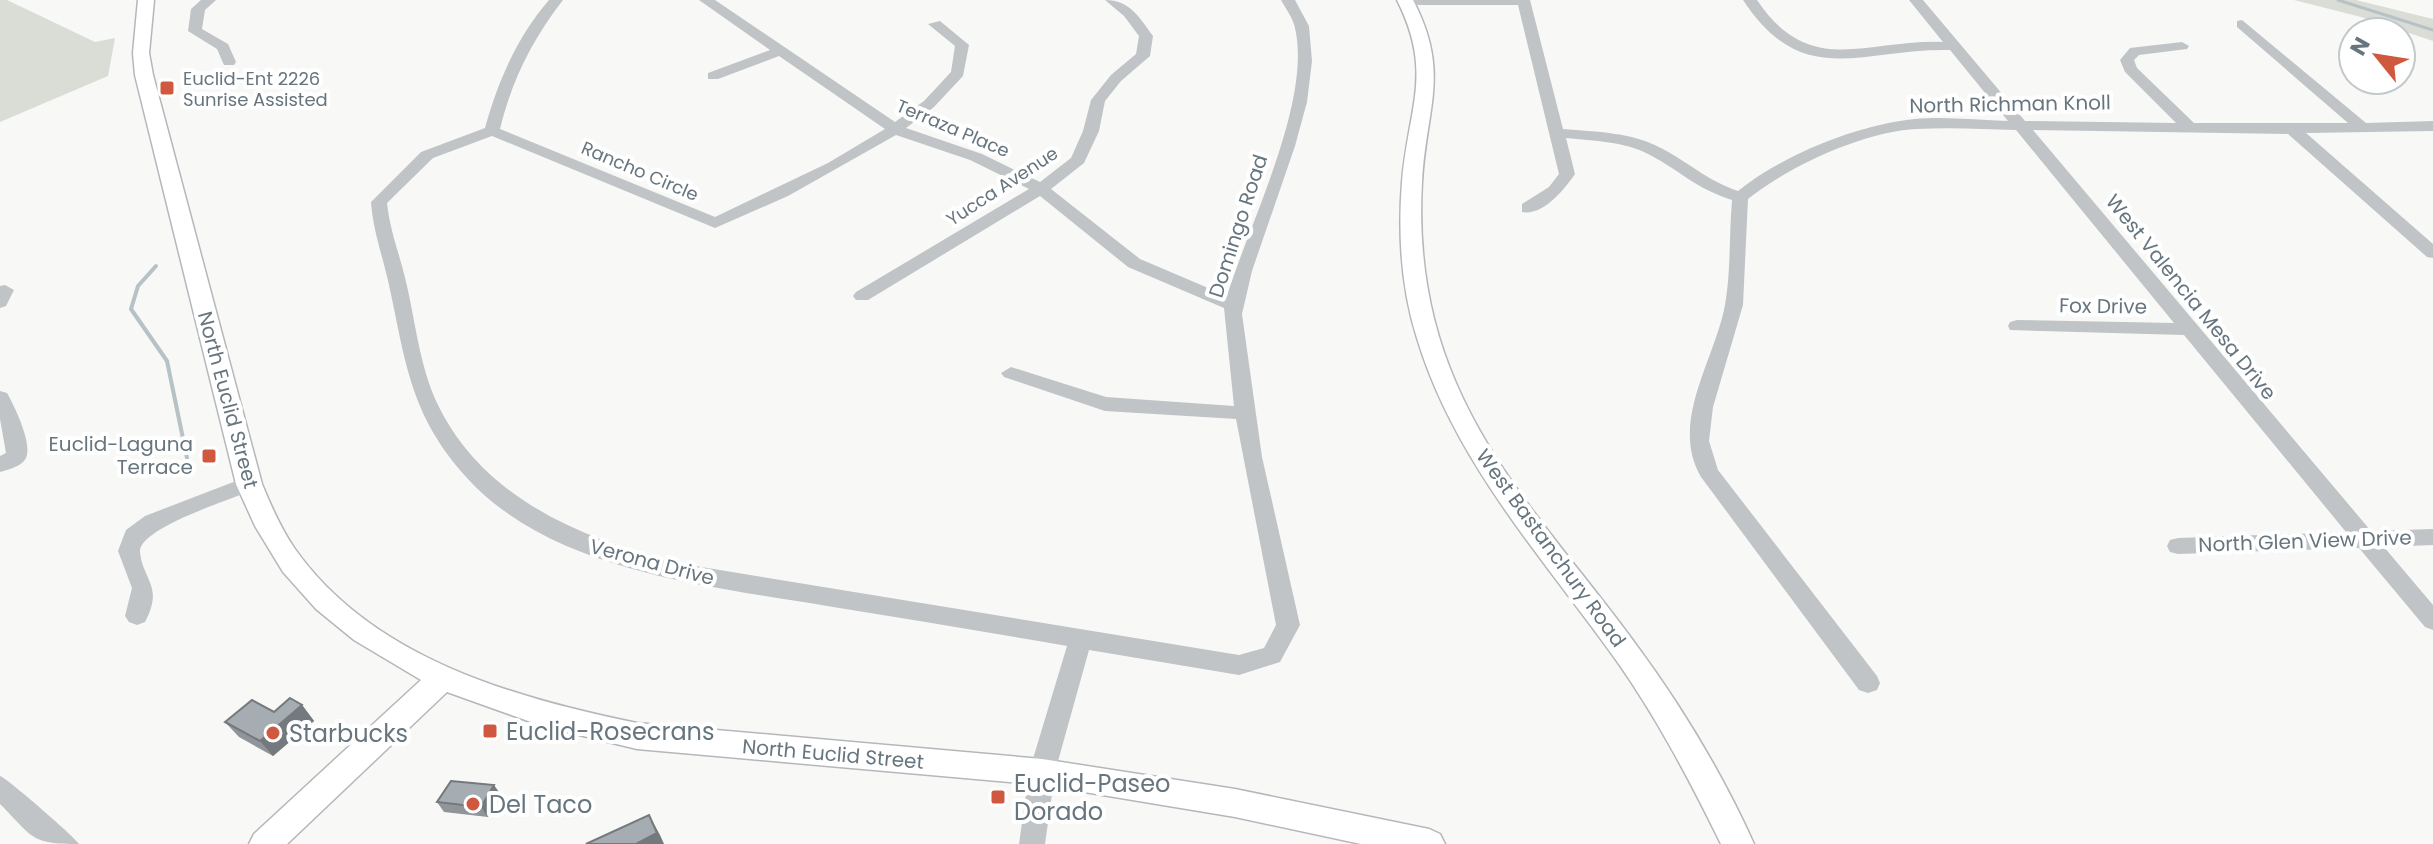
<svg xmlns="http://www.w3.org/2000/svg" width="2433" height="844" font-family="Poppins,sans-serif">
  <style>
    .green { fill: #d9ddd6 }
    .lines { fill: none; stroke-linecap: round; stroke-linejoin: round }
    .stream-far1 { stroke: #b7c2c6; stroke-width: 3 }
    .stream { stroke: #b7c2c6; stroke-width: 4 }
    .major-casing { stroke: #b4b8bb; stroke-width: 3 }
    .minor { fill: #c0c4c7; fill-rule: evenodd }
    .major { fill: #fff; fill-rule: evenodd }
    .wall { fill: #8f9599 }
    .shaded-wall { fill: #74797d }
    .building { fill: #a6adb2; stroke: #74797d; stroke-width: 2 }
    .poi-dot { fill: #cf583f; stroke: #fff; stroke-width: 3 }
    .labels { text-anchor: middle; dominant-baseline: central; stroke-width: 8; stroke-linejoin: round; paint-order: stroke }
    .far-poi-label { font-size: 18px; fill: #66757e; stroke: #fff; text-anchor: start }
    .far-street-label { font-size: 18px; fill: #66757e; stroke: #fff }
    .street-label { font-size: 20px; fill: #66757e; stroke: #fff }
    .poi-label { font-size: 20px; fill: #66757e; stroke: #fff; text-anchor: end }
    .near-poi-label { font-size: 24px; fill: #66757e; stroke: #fff; text-anchor: start }
  </style>
  <rect width="100%" height="100%" fill="#f8f8f6"/>
  <!-- green -->
  <g class="green">
    <path d="M0 0H7L95 42 115 38 108 76 0 122Z"/>
    <path d="M2294 0H2356L2433 19V41L2361 17Z"/>
  </g>
  <g class="lines">
    <!-- stream-far1 -->
    <path class="stream-far1" d="M2338 0 2433 30"/>
    <!-- stream -->
    <path class="stream" d="M156 266 138 286 131 309 167 361 187 458"/>
    <!-- major casing -->
    <g class="major-casing">
      <g id="major">
        <path d="M138 0H154L149 53 153 75 262 484C271 506 281 529 295 549 372 658 514 698 637 723L1042 759 1235 789 1429 829 1440 834 1445 844H1361L1235 817 1042 785 637 749 542 726 447 692 287 844H249L254 834 421 680 354 640 316 609 283 572 255 526 236 484 135 75 133 53Z"/>
        <path d="M1397 0H1413C1451 73 1426 107 1422 182 1418 251 1428 319 1456 383 1498 481 1575 560 1637 646 1682 707 1723 775 1754 844H1721C1690 781 1657 718 1616 660 1543 558 1454 461 1417 338 1401 288 1398 234 1402 182 1408 108 1434 73 1397 0Z"/>
      </g>
    </g>
    <!-- minor -->
    <g class="minor">
      <path d="M201 0H216L205 10 202 29 228 44 236 62 234 65H224L217 49 188 31 191 9Z"/>
      <path d="M549 0H563C532 40 512 80 500 129L715 217 828 163 885 129 779 56 718 79H708V73L770 50 699 0H715L895 122 924 101 951 72 955 46 928 24 940 21 969 45 963 76 934 107 906 128 982 154 1040 182 1071 158 1083 131 1091 100 1111 75 1136 54 1139 36 1124 16 1105 0C1130 0 1139 17 1153 36L1150 56 1121 81 1105 101 1099 131 1084 163 1051 189 1140 259 1227 296C1249 224 1312 101 1295 28 1293 18 1286 9 1281 0H1295L1309 26 1312 61 1307 102 1295 146 1252 271 1242 314 1262 457 1300 625 1280 662 1239 675 1089 650 1055 772 1045 844H1019L1029 772 1067 646C987 632 907 619 827 606 710 586 553 572 467 478 410 415 406 363 389 285 383 257 373 231 371 202L421 152 485 128C498 81 517 37 549 0ZM896 135 970 160 1029 189 856 292 853 296 856 300H868L1040 196 1128 267 1224 308 1234 406 1106 397 1011 367 1001 373 1004 377 1105 411 1236 419 1276 625 1264 648 1239 655 671 562C577 536 482 497 437 403 420 366 416 326 407 286 401 258 390 232 387 203L433 158 492 136 715 228 788 196Z"/>
      <path d="M1400 0H1530L1563 129C1597 132 1631 132 1661 148 1688 162 1708 181 1738 191 1783 155 1856 125 1915 119 1945 116 1978 120 2008 121L1950 50C1861 48 1803 91 1743 0H1757C1810 79 1866 39 1943 42L1909 0H1923L2025 121 2176 123 2125 72 2120 60 2130 48 2182 42 2189 46 2187 49 2139 55 2134 60 2137 68 2194 123H2348L2237 27V21L2242 20 2366 123 2433 121V131L2306 133 2433 244V258L2427 257 2288 134 2033 130 2371 531 2433 529V545L2384 547 2433 605V630L2425 627 2359 548 2178 554 2170 552 2167 546 2170 540 2178 538 2346 532 2184 335 2010 330 2008 326 2010 322 2017 320 2174 323 2016 130C1983 129 1950 127 1917 129 1865 131 1789 166 1748 199L1743 305 1713 407 1709 441 1718 470 1877 676 1880 683 1877 690 1868 693 1859 690 1701 477C1669 422 1715 360 1725 305 1731 271 1729 234 1732 200 1695 188 1682 172 1650 155 1624 141 1594 141 1566 138L1575 174C1564 190 1543 216 1522 212V204L1549 187 1559 174 1518 5H1406Z"/>
      <path d="M5 285 14 290 6 306 0 308V286Z"/>
      <path d="M0 391 7 393C14 405 36 450 24 461 19 467 7 470 0 472V456L6 453 0 419Z"/>
      <path d="M249 476 256 479 259 484 256 489C235 498 138 528 140 552 143 581 164 586 145 622L137 625 129 622 125 616 132 588 118 551 126 530 145 516Z"/>
      <path d="M0 776C7 778 77 839 79 844 30 844 34 838 0 804Z"/>
    </g>
    <!-- major -->
    <use href="#major" class="major"/>
  </g>
  <!-- wall -->
  <g class="wall">
    <path d="M302 705 314 721 273 756 239 737 225 722Z"/>
    <path d="M501 795 488 817 444 812 437 802Z"/>
  </g>
  <!-- shaded-wall -->
  <g class="shaded-wall">
    <path d="M302 705 314 721 273 756 260 741Z"/>
    <path d="M494 785 501 795 488 817 481 807Z"/>
    <path d="M649 815 660 835 664 844H636Z"/>
  </g>
  <!-- building -->
  <g class="building">
    <path d="M290 698 302 705 260 741 225 722 252 700 274 712Z"/>
    <path d="M451 781 494 785 481 807 437 802Z"/>
    <path d="M649 815 657 833 636 844H586Z"/>
  </g>
  <!-- markers -->
  <g class="poi-dot">
    <rect x="159" y="80" width="16" height="16" rx="4"/>
    <rect x="201" y="448" width="16" height="16" rx="4"/>
    <rect x="482" y="723" width="16" height="16" rx="4"/>
    <circle cx="273" cy="733" r="8"/>
    <rect x="990" y="789" width="16" height="16" rx="4"/>
    <circle cx="473" cy="804" r="8"/>
  </g>
  <g class="labels">
    <!-- far-poi labels -->
    <g class="far-poi-label">
      <text x="183" y="78">Euclid-Ent 2226<tspan x="183" dy="21">Sunrise Assisted</tspan></text>
    </g>
    <!-- far-street labels -->
    <g class="far-street-label">
      <text transform="translate(953 128) rotate(23)">Terraza Place</text>
      <text transform="translate(640 171) rotate(23)">Rancho Circle</text>
      <text transform="translate(1002 186) rotate(-33)">Yucca Avenue</text>
    </g>
    <!-- street labels -->
    <g class="street-label">
      <text transform="translate(2010 104) rotate(-1)">North Richman Knoll</text>
      <text transform="translate(1238 226) rotate(-72)">Domingo Road</text>
      <text transform="translate(2191 297) rotate(51)">West Valencia Mesa Drive</text>
      <text transform="translate(2103 306) rotate(1)">Fox Drive</text>
      <text transform="translate(228 400) rotate(75)">North Euclid Street</text>
      <text transform="translate(2305 541) rotate(-2)">North Glen View Drive</text>
      <text transform="translate(1551 548) rotate(54)">West Bastanchury Road</text>
      <text transform="translate(652 562) rotate(15)">Verona Drive</text>
      <text transform="translate(833 754) rotate(5)">North Euclid Street</text>
    </g>
    <!-- poi labels -->
    <g class="poi-label">
      <text x="193" y="444">Euclid-Laguna<tspan x="193" dy="23">Terrace</tspan></text>
    </g>
    <!-- near-poi labels -->
    <g class="near-poi-label">
      <text x="506" y="731">Euclid-Rosecrans</text>
      <text x="289" y="733">Starbucks</text>
      <text x="1014" y="783">Euclid-Paseo<tspan x="1014" dy="28">Dorado</tspan></text>
      <text x="489" y="804">Del Taco</text>
    </g>
  </g>
  <!-- north arrow -->
  <g transform="translate(2377 56) rotate(300)"><circle r="38" fill="#ffffff" stroke="#c2c8cb" stroke-width="2"/>
  <path d="M0-6L14 30L0 20L-14 30Z" fill="#cf583f"/>
  <text y="-12" font-size="22" font-weight="bold" text-anchor="middle" fill="#66757e">N</text>
  </g>
</svg>
